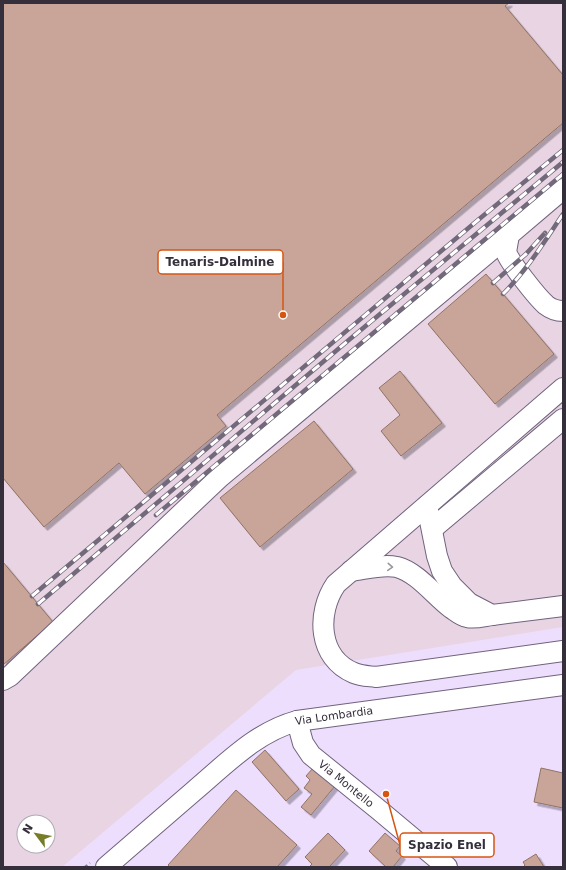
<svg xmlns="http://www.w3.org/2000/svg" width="566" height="870" font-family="'DejaVu Sans',sans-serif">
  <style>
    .industrial { fill: #e9d4e4; fill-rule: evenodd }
    .building { fill: #c8a598; stroke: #927266; filter: url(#shadow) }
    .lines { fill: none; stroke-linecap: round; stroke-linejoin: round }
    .minor-casing { stroke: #70637e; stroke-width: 22 }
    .path { stroke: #8b8196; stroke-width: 2.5; stroke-dasharray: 3 3; stroke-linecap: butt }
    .minor { stroke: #fff; stroke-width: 20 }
    .rail-casing { stroke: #72697b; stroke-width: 4.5 }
    .rail { stroke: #fff; stroke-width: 3; stroke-dasharray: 9; stroke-linecap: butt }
    .oneway { stroke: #9a979d }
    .labels { text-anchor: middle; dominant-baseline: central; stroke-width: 3; stroke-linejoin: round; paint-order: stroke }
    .street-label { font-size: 11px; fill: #352f3b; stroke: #fff }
    .leader { fill: none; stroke: #d65511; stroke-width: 1.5 }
    .callout-dot { fill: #d65511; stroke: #fff; stroke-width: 1.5 }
    .callout { fill: #fff; stroke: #d65511; stroke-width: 1.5 }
    .callout-label { font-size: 12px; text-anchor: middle; font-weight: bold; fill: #352f3b }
  </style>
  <defs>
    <filter id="shadow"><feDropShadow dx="3.5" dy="3.5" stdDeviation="0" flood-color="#0004"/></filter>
  </defs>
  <rect width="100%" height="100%" fill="#eddefd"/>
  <!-- industrial -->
  <path class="industrial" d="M3 3H563V627L296 670 62 867H3ZM24 822H48V846H24Z"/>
  <!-- building -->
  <g class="building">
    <path d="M3 3H509L505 6 563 75V123L217 415 226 426 145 494 119 463 44 527 3 478Z"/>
    <path d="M486 274 554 354 495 404 428 324Z"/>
    <path d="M400 371 442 423 401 456 381 431 400 415 379 388Z"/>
    <path d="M314 421 353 469 260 547 220 498Z"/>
    <path d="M3 562 53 622 3 665Z"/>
    <path d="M265 750 299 789 286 801 252 762Z"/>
    <path d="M313 768 335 786 311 815 301 807 312 794 304 788 310 780 306 776Z"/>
    <path d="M541 768 563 773V808L534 802Z"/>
    <path d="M236 790 297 845 277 867H170L168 865Z"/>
    <path d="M328 833 345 850 329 867H309L312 864 305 857Z"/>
    <path d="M385 833 400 846 396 851 402 856 393 867H386L369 851Z"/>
    <path d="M536 854 544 867H523L525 865 523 862Z"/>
  </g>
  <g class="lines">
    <!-- minor casing -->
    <g class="minor-casing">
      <g id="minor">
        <path d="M563 189 509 235 506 252C510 263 537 297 546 305 551 309 557 311 563 311"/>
        <path d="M563 388 336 584C316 613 318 658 354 673 361 676 368 676 376 677L563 651"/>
        <path d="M427 506 437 556 442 571 452 586 469 603 492 615 563 606"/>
        <path d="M432 529 563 419"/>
        <path d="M351 571C366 569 382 564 397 567 417 572 435 596 451 608 456 611 461 616 467 617 475 619 484 616 492 615"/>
        <path d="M3 680 10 676 220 477 509 235"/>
        <path d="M297 721 303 743 311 755 379 810 447 867"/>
        <path d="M106 867C135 842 165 816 194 791 226 764 256 732 297 721L563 685"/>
      </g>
    </g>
    <!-- path -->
    <path class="path" d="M85 867 90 863"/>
    <!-- minor -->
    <use href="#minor" class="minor"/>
    <!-- rail casing -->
    <g class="rail-casing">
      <g id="rail">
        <path d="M493 283 526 254 545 233"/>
        <path d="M503 294C527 270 544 242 563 214"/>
        <path d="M156 515 563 174"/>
        <path d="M32 596 478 220 563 150"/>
        <path d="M38 604 350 339 563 162"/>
      </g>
    </g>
    <!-- rail -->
    <use href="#rail" class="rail"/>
  </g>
  <!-- one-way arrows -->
  <defs><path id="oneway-chevron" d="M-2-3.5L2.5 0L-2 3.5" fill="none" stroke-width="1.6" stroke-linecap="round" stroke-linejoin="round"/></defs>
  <use class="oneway" href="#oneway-chevron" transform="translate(390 567) rotate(4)"/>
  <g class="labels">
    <!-- street labels -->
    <g class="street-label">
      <text transform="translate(334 716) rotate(-8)">Via Lombardia</text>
      <text transform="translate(346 784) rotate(39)">Via Montello</text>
    </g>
  </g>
  <!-- callouts -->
  <path class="leader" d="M283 315L283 262M386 794L400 845"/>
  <g class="callout-dot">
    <circle cx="283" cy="315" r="4"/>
    <circle cx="386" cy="794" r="4"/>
  </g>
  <g class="callout">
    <rect x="158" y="250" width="125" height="24" rx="4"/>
    <rect x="400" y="833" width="94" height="24" rx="4"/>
  </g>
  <g class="callout-label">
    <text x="220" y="266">Tenaris-Dalmine</text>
    <text x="447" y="849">Spazio Enel</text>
  </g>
  <!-- border -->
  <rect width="566" height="870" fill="none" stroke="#352f3b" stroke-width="8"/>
  <!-- north arrow -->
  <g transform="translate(36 834) rotate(302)"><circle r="19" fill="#ffffff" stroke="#aeacb1"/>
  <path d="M0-3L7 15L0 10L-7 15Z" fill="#767c27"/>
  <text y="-6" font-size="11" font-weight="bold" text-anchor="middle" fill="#352f3b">N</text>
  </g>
</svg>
